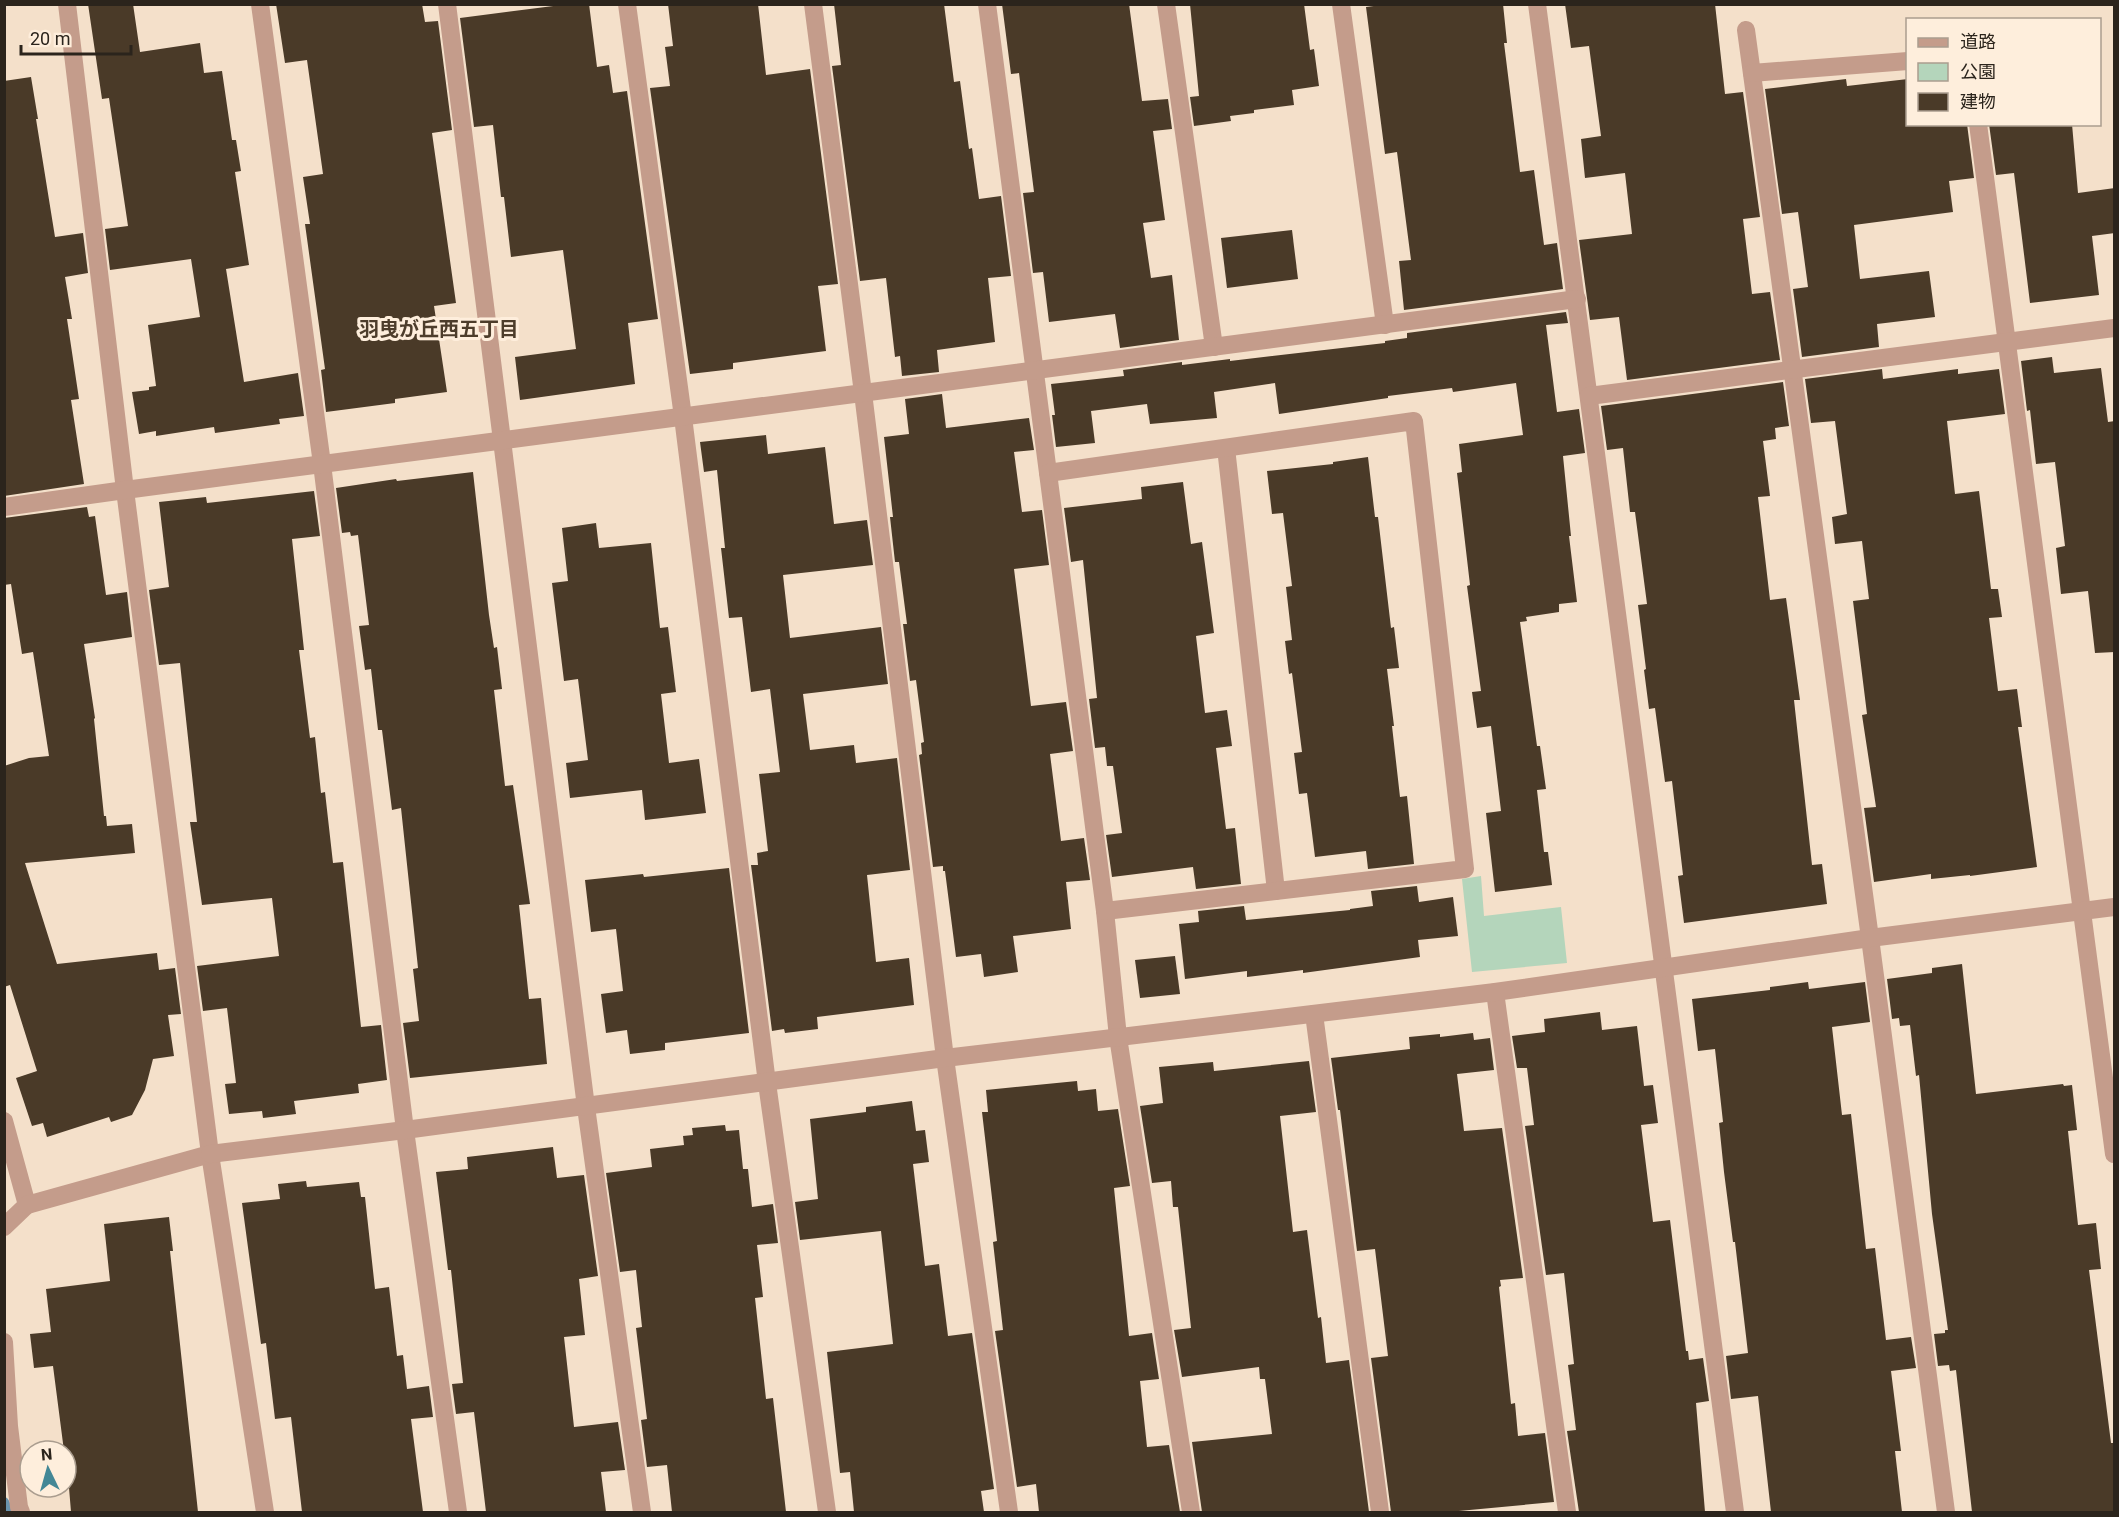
<svg xmlns="http://www.w3.org/2000/svg" width="2119" height="1517" font-family="Roboto,'Noto Sans JP',sans-serif">
  <style>
    .green { fill: #b4d5bb }
    .lines { fill: none; stroke-linecap: round; stroke-linejoin: round }
    .stream { stroke: #6a94ad; stroke-width: 10 }
    .building { fill: #4a3a28 }
    .minor { stroke: #c49c8b; stroke-width: 18 }
    .tertiary { stroke: #c49c8b; stroke-width: 18 }
    .labels { text-anchor: middle; dominant-baseline: central; stroke-width: 6; stroke-linejoin: round; paint-order: stroke }
    .neighbourhood-label { font-size: 20px; font-weight: bold; fill: #4d3d2b; stroke: #feeedc }
  </style>
  <rect width="100%" height="100%" fill="#f4e0ca"/>
  <!-- green -->
  <path class="green" d="M1481 876 1484 916 1561 907 1567 963 1472 972 1462 879Z"/>
  <g class="lines">
    <!-- stream -->
    <path class="stream" d="M4 1502 9 1512"/>
  </g>
  <!-- building -->
  <g class="building">
    <path d="M88 4H133L140 52 200 43 204 73 222 71 232 140H236L241 171 235 172 249 265 226 269 244 382 298 373 304 416 279 419 280 424 215 433 214 427 156 436V431L139 434 132 392 149 390V387L156 386 148 325 200 317 191 259 110 270 105 229 128 226 109 98 102 99Z"/>
    <path d="M276 4H422L425 22 438 21 452 130 432 133 456 303 434 306 447 392 395 399V403L326 412 321 370 325 369 305 224H310L303 177 323 174 307 60 285 63Z"/>
    <path d="M569 4H589L597 67 609 65 613 93 627 91 658 319 628 323 635 384 520 400 515 357 576 349 563 250 511 257 504 197H501L493 125 474 127 460 18Z"/>
    <path d="M668 4H758L766 75 810 69 838 284 818 286 826 351 733 363V369L690 374 650 88 670 86 665 47 673 46Z"/>
    <path d="M834 4H944L954 82 960 81 969 149 972 148 979 199 1001 196 1011 276 988 278 995 342 937 350 939 372 902 376 900 356 895 357 886 278 860 281 832 66 841 65Z"/>
    <path d="M1002 4H1129L1142 101 1168 99 1172 129 1153 131 1165 220 1143 223 1151 278 1172 275 1179 340 1120 348 1115 314 1049 322 1043 272 1033 273 1023 193 1034 192 1019 73 1011 74Z"/>
    <path d="M1190 4H1304L1310 50 1314 49 1319 86 1292 90 1294 105 1254 110V113L1230 116 1231 121 1194 126 1190 97 1199 96Z"/>
    <path d="M1389 4H1503L1507 43H1504L1520 172 1534 170 1544 245 1557 243 1563 289 1404 310 1399 261 1411 260 1397 152 1385 154 1366 7Z"/>
    <path d="M1565 4H1715L1725 94 1743 92 1760 217 1743 219 1752 294 1770 292 1780 360 1627 380 1619 317 1590 320 1579 240 1632 234 1625 173 1585 178 1581 139 1601 136 1589 46 1571 48Z"/>
    <path d="M31 77 38 119H36L55 237 83 233 88 273 65 277 72 319H67L79 399 71 400 84 484 4 496V81Z"/>
    <path d="M1846 79 1847 86 1908 79V124H1967L1974 178 1949 181 1953 212 1854 225 1860 279 1929 271 1935 317 1877 324 1879 347 1802 357 1793 289 1808 287 1798 212 1782 214 1765 89Z"/>
    <path d="M1989 124H2072L2078 193 2115 188V233L2092 236 2099 295 2030 303 2014 173 1996 175Z"/>
    <path d="M1292 230 1298 279 1227 288 1221 238Z"/>
    <path d="M1566 312 1568 323 1546 325 1557 412 1579 409 1585 453 1563 456 1571 536H1569L1577 602 1559 604V612L1526 617 1527 621 1520 622 1537 746H1540L1546 789 1537 790 1544 852H1548L1552 885 1495 892 1486 813 1501 811 1491 726 1477 728 1472 692 1481 691 1467 586 1470 585 1457 473 1462 472 1459 444 1523 435 1516 383 1453 392 1452 388 1388 396V398L1279 414 1275 383 1214 392 1217 418 1150 424 1147 404 1091 411 1095 443 1056 447 1052 415H1055L1051 384 1124 376 1123 370 1182 362V365L1230 359V361L1385 343V341L1407 338V333Z"/>
    <path d="M2052 357 2054 373 2101 368 2108 422 2115 421V652L2095 653 2088 591 2061 594 2056 548 2065 546 2055 462 2036 464 2030 410 2027 411 2021 361Z"/>
    <path d="M1882 369 1883 379 1958 369V374L1999 369 2005 414 1947 421 1955 494 1979 491 1991 589H1998L2002 617 1989 618 1998 691 2017 689 2022 727H2018L2037 867 1970 876V875L1931 879V874L1874 882 1864 808 1876 807 1862 715 1867 714 1853 601 1869 599 1862 541 1835 544 1832 517 1847 514 1835 421 1811 423 1805 379Z"/>
    <path d="M1783 382 1789 426 1775 428 1776 439 1763 441 1770 496 1758 497 1770 600 1786 598 1800 700H1794L1812 865 1822 864 1827 904 1684 923 1678 876 1683 875 1672 781 1665 782 1655 708 1649 709 1644 670 1646 669 1638 605 1647 604 1635 512H1630L1623 448 1607 450 1601 406Z"/>
    <path d="M942 394 946 428 1029 418 1034 450 1014 452 1022 512 1042 510 1049 565 1014 569 1031 706 1066 702 1073 751 1050 754 1061 841 1084 838 1090 880 1066 882 1071 929 1013 936 1018 972 984 977 981 954 956 957 945 871H943V866L933 867 919 755 922 754 921 743 924 742 916 680 910 681 903 624H907L899 562H895L890 517H893L884 437 909 434 905 399Z"/>
    <path d="M766 435 768 454 825 447 834 524 867 520 873 565 783 575 790 638 881 627 888 684 803 694 810 750 854 745 856 763 897 758 910 870 867 875 876 962 909 958 914 1005 817 1017 818 1029 785 1033 784 1029 772 1031 751 865H758L757 853 768 851 759 774 780 772 770 689 751 692 742 617 729 618 721 548H725L717 470 704 472 700 442Z"/>
    <path d="M1368 457 1375 517H1378L1391 628 1394 627 1399 668 1387 669 1394 726H1392L1400 797 1407 796 1414 864 1368 869 1366 851 1315 857 1307 793 1299 794 1294 753 1302 752 1292 673 1289 674 1285 641 1292 640 1286 587 1292 586 1283 513 1272 514 1267 471 1333 464V462Z"/>
    <path d="M473 472 489 615 494 648 497 647 502 689 494 690 505 786 513 785 530 904 519 905 529 999 541 998 547 1064 410 1078 403 1023 419 1021 413 969 418 968 401 808 392 810 382 730H378L371 669 365 670 359 626 369 625 358 535 351 536 350 532 342 533 336 488 396 479 397 481Z"/>
    <path d="M1183 482 1191 544 1202 542 1214 633 1196 636 1205 713 1227 710 1232 746 1216 748 1226 829 1235 828 1241 884 1196 889 1193 867 1112 877 1106 835 1122 833 1113 766H1107L1105 747 1095 748 1089 699 1097 698 1083 560 1071 562 1064 508 1142 499 1141 487Z"/>
    <path d="M314 491 320 536 292 539 304 650H299L310 738 315 737 321 793 325 792 333 863 343 862 361 1027 381 1025 387 1080 358 1084 359 1093 294 1101 296 1114 263 1118 262 1111 229 1114 225 1084 236 1083 227 1008 203 1011 197 966 279 956 272 898 202 905 190 822H197L180 663 159 665 149 590 169 587 159 502 206 497 207 503Z"/>
    <path d="M87 507 89 517 95 516 106 595 127 592 132 637 84 644 95 718 94 719 104 816H106L107 826 132 824 135 853 25 863 57 964 157 953 159 970 175 968 181 1014 168 1015 174 1056 153 1059 145 1090 132 1115 111 1122 109 1117 47 1137 43 1123 32 1126 16 1078 37 1071 10 985 4 987V766L29 758 49 756 33 652 22 654 11 584 4 585V518Z"/>
    <path d="M596 523 599 548 651 543 660 628 668 627 676 692 661 694 669 763 699 759 706 813 645 820 642 790 570 798 566 763 588 760 578 679 564 681 552 583 568 581 562 528Z"/>
    <path d="M729 868 749 1033 665 1043V1050L630 1054 627 1030 606 1033 601 994 623 991 616 929 591 932 585 880 643 874 644 877Z"/>
    <path d="M1417 886 1419 902 1453 897 1458 936 1418 940 1420 957 1303 973V970L1247 977V971L1185 979 1179 924 1199 922 1198 911 1244 906 1246 920 1350 910V909L1373 906 1371 891Z"/>
    <path d="M1175 956 1180 994 1140 998 1135 960Z"/>
    <path d="M1962 964 1976 1094 2063 1084 2064 1086 2072 1085 2077 1130 2068 1131 2078 1225 2096 1223 2101 1269 2089 1270 2111 1443H2115V1512H1972L1956 1370 1950 1371 1949 1365 1938 1366 1934 1334 1945 1333V1330H1948L1932 1214 1919 1075 1916 1076 1910 1025 1900 1026 1899 1018 1892 1019 1887 979 1932 973V968Z"/>
    <path d="M1808 982 1809 989 1865 982 1870 1022 1832 1027 1842 1115 1851 1114 1866 1249 1875 1248 1886 1340 1911 1337 1916 1368 1891 1371 1901 1451H1895L1902 1512H1771L1758 1396 1731 1399 1726 1356 1748 1353 1735 1242H1733L1724 1172 1719 1123 1723 1122 1715 1049 1698 1051 1692 999 1770 990V987Z"/>
    <path d="M1600 1012 1602 1030 1637 1026 1644 1086 1653 1085 1658 1123 1641 1125 1653 1222 1670 1220 1686 1351H1688L1689 1360 1703 1358 1709 1401 1696 1403 1705 1512H1579L1567 1431 1576 1430 1568 1365 1574 1364 1564 1273 1546 1275 1525 1126 1534 1125 1527 1068H1517L1512 1036 1545 1032 1544 1019Z"/>
    <path d="M1473 1033 1474 1040 1490 1038 1494 1070 1457 1074 1464 1131 1502 1128 1523 1278 1500 1280 1501 1286 1499 1287 1511 1404 1515 1403 1518 1436 1545 1433 1554 1502 1448 1512H1391L1371 1358 1388 1356 1375 1249 1357 1251 1340 1110H1338L1331 1058 1410 1049 1409 1037 1440 1034V1037Z"/>
    <path d="M1309 1061 1316 1112 1280 1116 1293 1232 1307 1230 1318 1318 1321 1317 1326 1363 1349 1360 1369 1512H1202L1192 1442 1272 1434 1265 1379H1260L1259 1367 1182 1377 1174 1330 1191 1328 1178 1207H1173L1171 1181 1152 1183 1140 1106 1163 1103 1159 1067 1213 1062 1214 1071Z"/>
    <path d="M1077 1081 1078 1091 1096 1089 1098 1111 1118 1109 1130 1186 1114 1188 1129 1336 1152 1333 1159 1379 1140 1381 1147 1447 1169 1445 1180 1512H1039L1036 1484 1017 1487 995 1331 1003 1330 993 1242 997 1241 982 1112H988L986 1090Z"/>
    <path d="M912 1101 916 1131 925 1130 929 1162 913 1164 925 1266 939 1264 948 1336 972 1333 994 1489 981 1491 984 1512H854L850 1472 840 1473 827 1352 893 1344 881 1231 800 1240 795 1202 818 1199 810 1119 866 1112V1107Z"/>
    <path d="M725 1125 726 1131 739 1130 743 1169H748L752 1207 773 1204 778 1243 757 1245 763 1297 755 1298 766 1399 773 1398 786 1512H672L667 1465 647 1467 641 1420 647 1419 636 1328 642 1327 636 1270 620 1272 606 1173 652 1167 650 1149 684 1145 683 1136 693 1135 692 1128Z"/>
    <path d="M553 1147 557 1178 584 1175 598 1276 579 1279 585 1335 564 1337 574 1427 618 1422 625 1470 601 1472 606 1512H486L474 1412 456 1414 452 1384 463 1383 451 1270H448L436 1172 468 1169 467 1157Z"/>
    <path d="M306 1181 307 1187 359 1182 361 1197H365L375 1289 389 1287 397 1356 403 1355 407 1389 429 1386 433 1417 411 1419 423 1512H302L291 1417 275 1419 266 1343 261 1344 242 1203 280 1199 278 1184Z"/>
    <path d="M169 1217 173 1251H170L198 1512H71L66 1451H64L53 1366 34 1368 30 1334 51 1332 46 1289 110 1281 104 1224Z"/>
  </g>
  <g class="lines">
    <!-- minor -->
    <g class="minor">
      <path d="M67 4 125 490 210 1154 265 1512"/>
      <path d="M260 4 322 464 405 1130 458 1512"/>
      <path d="M447 4 586 1107 642 1512"/>
      <path d="M627 4 683 417 767 1083 827 1512"/>
      <path d="M813 4 863 393 945 1058 1009 1512"/>
      <path d="M987 4 1105 911 1118 1037 1191 1512"/>
      <path d="M1166 4 1214 347"/>
      <path d="M1341 4 1385 325"/>
      <path d="M1537 4 1735 1512"/>
      <path d="M1746 30 1870 938 1946 1512"/>
      <path d="M1752 73 1908 61"/>
      <path d="M1978 124 2114 1154"/>
      <path d="M1589 396 2114 328"/>
      <path d="M1226 448 1276 891"/>
      <path d="M1048 473 1414 421 1465 869 1105 911"/>
      <path d="M4 507 125 490 1577 299"/>
      <path d="M1495 992 1567 1512"/>
      <path d="M1314 1014 1380 1512"/>
      <path d="M4 1121 27 1205 4 1227"/>
      <path d="M27 1205 210 1154"/>
      <path d="M4 1342 9 1426 19 1507 21 1512"/>
    </g>
    <!-- tertiary -->
    <path class="tertiary" d="M210 1154 405 1130 945 1058 1495 992 1870 938 2114 907"/>
  </g>
  <g class="labels">
    <!-- neighbourhood labels -->
    <g class="neighbourhood-label">
      <text x="439" y="329">羽曳が丘西五丁目</text>
    </g>
  </g>
  <!-- border -->
  <rect width="2119" height="1517" fill="none" stroke="#2b241c" stroke-width="12"/>
  <!-- legend -->
  <rect x="1906" y="18" width="195" height="108" fill="#feeedc" stroke="#aa9d8f" stroke-width="1.5"/>
  <rect x="1918" y="38" width="30" height="9" fill="#c49c8b" stroke="#aa9d8f" stroke-width="1.5"/>
  <text x="1960" y="48" font-size="18" fill="#2b241c">道路</text>
  <rect x="1918" y="63" width="30" height="18" fill="#b4d5bb" stroke="#aa9d8f" stroke-width="1.5"/>
  <text x="1960" y="78" font-size="18" fill="#2b241c">公園</text>
  <rect x="1918" y="93" width="30" height="18" fill="#4a3a28" stroke="#aa9d8f" stroke-width="1.5"/>
  <text x="1960" y="108" font-size="18" fill="#2b241c">建物</text>
  <!-- north arrow -->
  <g transform="translate(48 1469) rotate(355)"><circle r="28" fill="#feeedc" stroke="#aa9d8f" stroke-width="1.5"/>
  <path d="M0-4.5L10 22L0 15L-10 22Z" fill="#438796"/>
  <text y="-9" font-size="16" font-weight="bold" text-anchor="middle" fill="#2b241c">N</text>
  </g>
  <!-- scale -->
  <path d="M21 45v9h110v-9" fill="none" stroke="#2b241c" stroke-width="3"/>
  <text x="30" y="45" font-size="18" fill="#2b241c" stroke="#feeedc" stroke-width="4.5" paint-order="stroke">20 m</text>
</svg>
